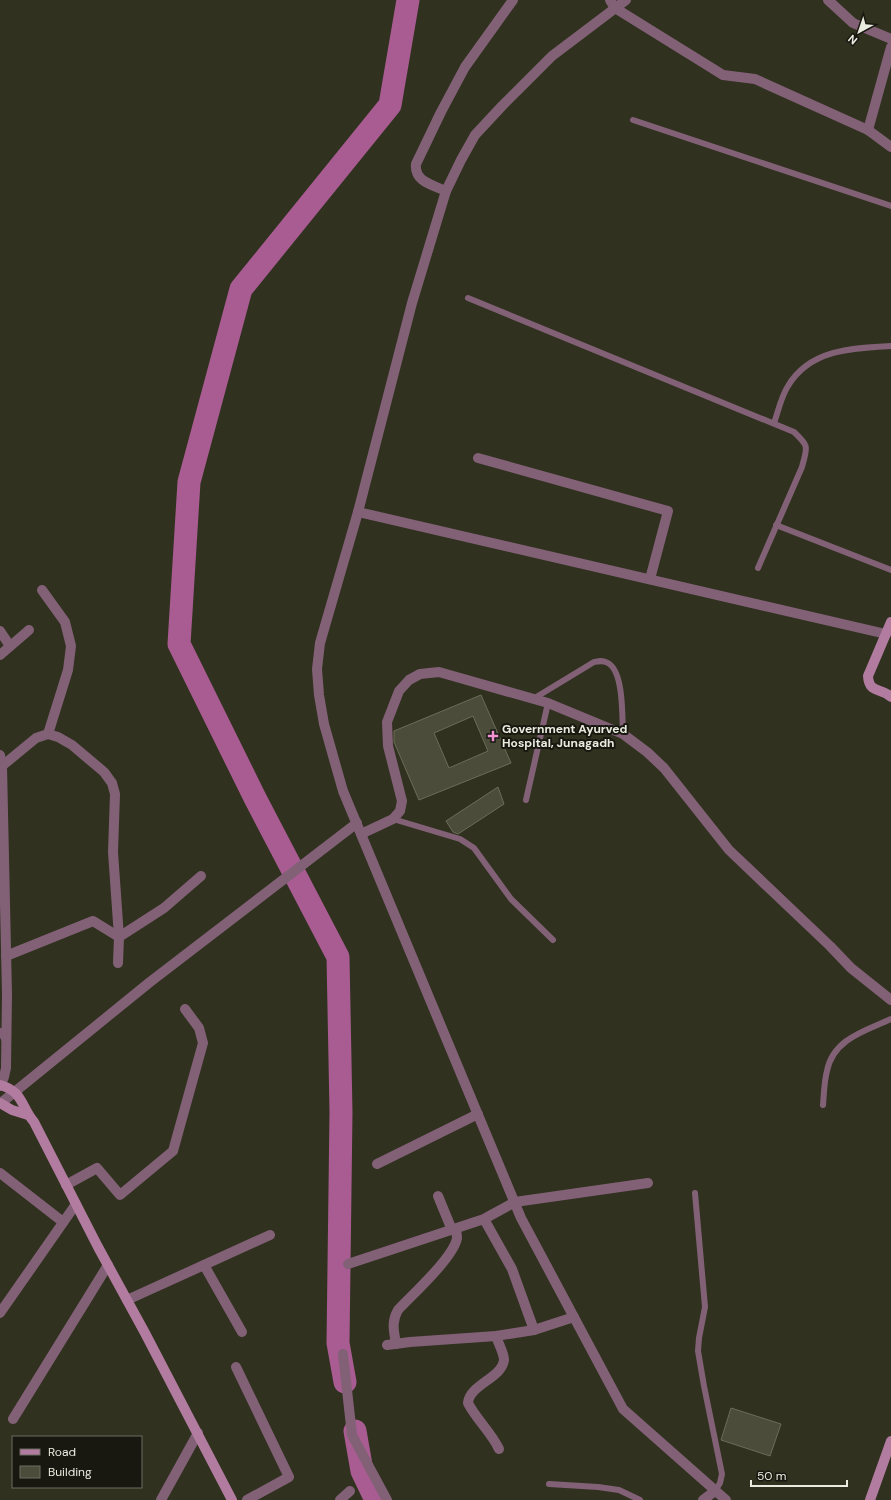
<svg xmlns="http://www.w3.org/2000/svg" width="891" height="1500" font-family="'DM Sans',sans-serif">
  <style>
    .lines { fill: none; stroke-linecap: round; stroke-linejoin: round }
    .river { stroke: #a85c91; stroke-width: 23 }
    .building { fill: #4b4c39; stroke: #6c6d59; fill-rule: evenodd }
    .lane { stroke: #826177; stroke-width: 6 }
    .street { stroke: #826177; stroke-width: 10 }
    .secondary { stroke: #b17c9f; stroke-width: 10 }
    .poi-dot { fill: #f391d5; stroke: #181810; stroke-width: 1.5 }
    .labels { text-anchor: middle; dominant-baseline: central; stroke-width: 4; stroke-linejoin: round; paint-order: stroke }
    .poi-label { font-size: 12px; font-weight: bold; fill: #ebece0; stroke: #181810; text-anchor: start }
  </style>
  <rect width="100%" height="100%" fill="#30311f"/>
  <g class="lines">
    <!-- river -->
    <g class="river">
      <path d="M345 1382 338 1343 341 1112 338 957 255 798 179 644 189 482 241 289 390 105 408 0"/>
      <path d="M355 1431 362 1471 376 1500"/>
    </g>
  </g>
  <!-- building -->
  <g class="building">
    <path d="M481 695 511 763 419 800 394 742V731ZM473 716 488 751 449 768 434 733Z"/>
    <path d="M498 787 504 804 458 834 453 832 446 821Z"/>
    <path d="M731 1408 781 1424 770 1456 721 1440Z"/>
  </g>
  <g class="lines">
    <!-- lane -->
    <g class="lane">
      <path d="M633 120 891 206"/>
      <path d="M468 298 794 432C810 447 807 447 802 467L758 568"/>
      <path d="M774 423C778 412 781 397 788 386 810 349 853 348 891 346"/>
      <path d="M776 525 891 570"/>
      <path d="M533 699 594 662C599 661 603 660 608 663 624 672 622 717 623 734"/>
      <path d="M526 800 548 703"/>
      <path d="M393 819 460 839 474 848 511 899 553 940"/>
      <path d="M0 1031 5 1041"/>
      <path d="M823 1105C824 1094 824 1082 827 1071 833 1039 865 1031 891 1019"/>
      <path d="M695 1193 705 1307 699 1338 698 1351 704 1386 722 1474 720 1483 715 1491"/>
      <path d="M549 1484 598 1487 619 1490 640 1500"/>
    </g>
    <!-- street -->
    <g class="street">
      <path d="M610 0 615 8 723 75 755 79 868 130 891 147"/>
      <path d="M626 0 552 56 502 106 475 135 461 160 446 191 412 303 358 512 320 643 317 669 319 695 324 724 343 791 521 1218 623 1409 726 1500"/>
      <path d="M828 0 853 23 891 39"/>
      <path d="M868 130 891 47"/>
      <path d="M446 191C433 185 414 182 416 164L441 112 465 67 513 0"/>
      <path d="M478 458 668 511 650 579"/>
      <path d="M358 512 886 634"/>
      <path d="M42 590 65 622 71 646 68 670 48 734"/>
      <path d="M0 631 10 646"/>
      <path d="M0 655 29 630"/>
      <path d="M0 755 2 766 7 995 6 1068 4 1077 0 1086"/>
      <path d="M2 766 36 738 48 734 58 737 72 745 104 772 112 783 115 794 113 852 119 937 118 963"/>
      <path d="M361 834 393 819 400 811 402 801 388 746 387 722 399 691 409 680 420 674 439 672 548 703 623 734 647 752 664 768 729 850 830 946 851 968 891 1000"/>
      <path d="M6 956 93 921 119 937 164 908 201 876"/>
      <path d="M1 1103 150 982 357 823"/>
      <path d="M377 1164 478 1114"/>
      <path d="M0 1173 63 1222"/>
      <path d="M66 1185 97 1168 120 1195 173 1151 203 1043 199 1028 185 1009"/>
      <path d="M438 1196 452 1230"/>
      <path d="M484 1219 512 1269 534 1330"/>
      <path d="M348 1264 484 1219 515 1202 648 1183"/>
      <path d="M204 1265 242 1332"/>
      <path d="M127 1300 270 1235"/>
      <path d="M0 1313 76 1204"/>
      <path d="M496 1336C498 1343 504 1353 504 1360 502 1378 469 1385 468 1403 476 1419 491 1432 499 1449"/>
      <path d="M396 1344C394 1331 391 1322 398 1310 412 1295 454 1257 457 1238 457 1235 456 1231 456 1229"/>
      <path d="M387 1345 410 1342 496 1336 534 1330 574 1317"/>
      <path d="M343 1354 352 1435 387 1500"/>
      <path d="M236 1367 289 1477 247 1500"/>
      <path d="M13 1419 108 1265"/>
      <path d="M161 1500 198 1433"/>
      <path d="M340 1500 350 1491"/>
      <path d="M703 1500 715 1491"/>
    </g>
    <!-- secondary -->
    <g class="secondary">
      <path d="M891 622 868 676C869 694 881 687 891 697"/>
      <path d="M0 1085C23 1091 21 1107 34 1122L98 1247 145 1333 232 1500"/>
      <path d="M0 1103 12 1110 28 1115"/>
      <path d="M870 1500 891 1441"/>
    </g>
  </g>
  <!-- markers -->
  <path class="poi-dot" d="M491 730h4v4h4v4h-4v4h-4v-4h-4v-4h4z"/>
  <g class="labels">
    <!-- poi labels -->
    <g class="poi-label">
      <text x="502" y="729">Government Ayurved<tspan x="502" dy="14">Hospital, Junagadh</tspan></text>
    </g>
  </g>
  <!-- legend -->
  <rect x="12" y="1436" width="130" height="52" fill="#181810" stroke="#6c6d63"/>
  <rect x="20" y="1449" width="20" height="6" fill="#b17c9f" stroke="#6c6d63"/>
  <text x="48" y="1456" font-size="12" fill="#ebece0">Road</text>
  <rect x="20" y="1466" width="20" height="12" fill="#4b4c39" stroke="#6c6d63"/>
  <text x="48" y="1476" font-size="12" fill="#ebece0">Building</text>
  <!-- north arrow -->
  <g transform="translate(859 32) rotate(220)" stroke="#181810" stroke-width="3" paint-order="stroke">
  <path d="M0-3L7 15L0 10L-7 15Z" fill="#ebece0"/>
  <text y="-6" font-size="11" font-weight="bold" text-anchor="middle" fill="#ebece0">N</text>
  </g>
  <!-- scale -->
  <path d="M751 1480v6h96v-6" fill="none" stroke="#ebece0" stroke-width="2"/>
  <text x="757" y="1480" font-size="12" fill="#ebece0" stroke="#181810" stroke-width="3" paint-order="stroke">50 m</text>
</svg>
